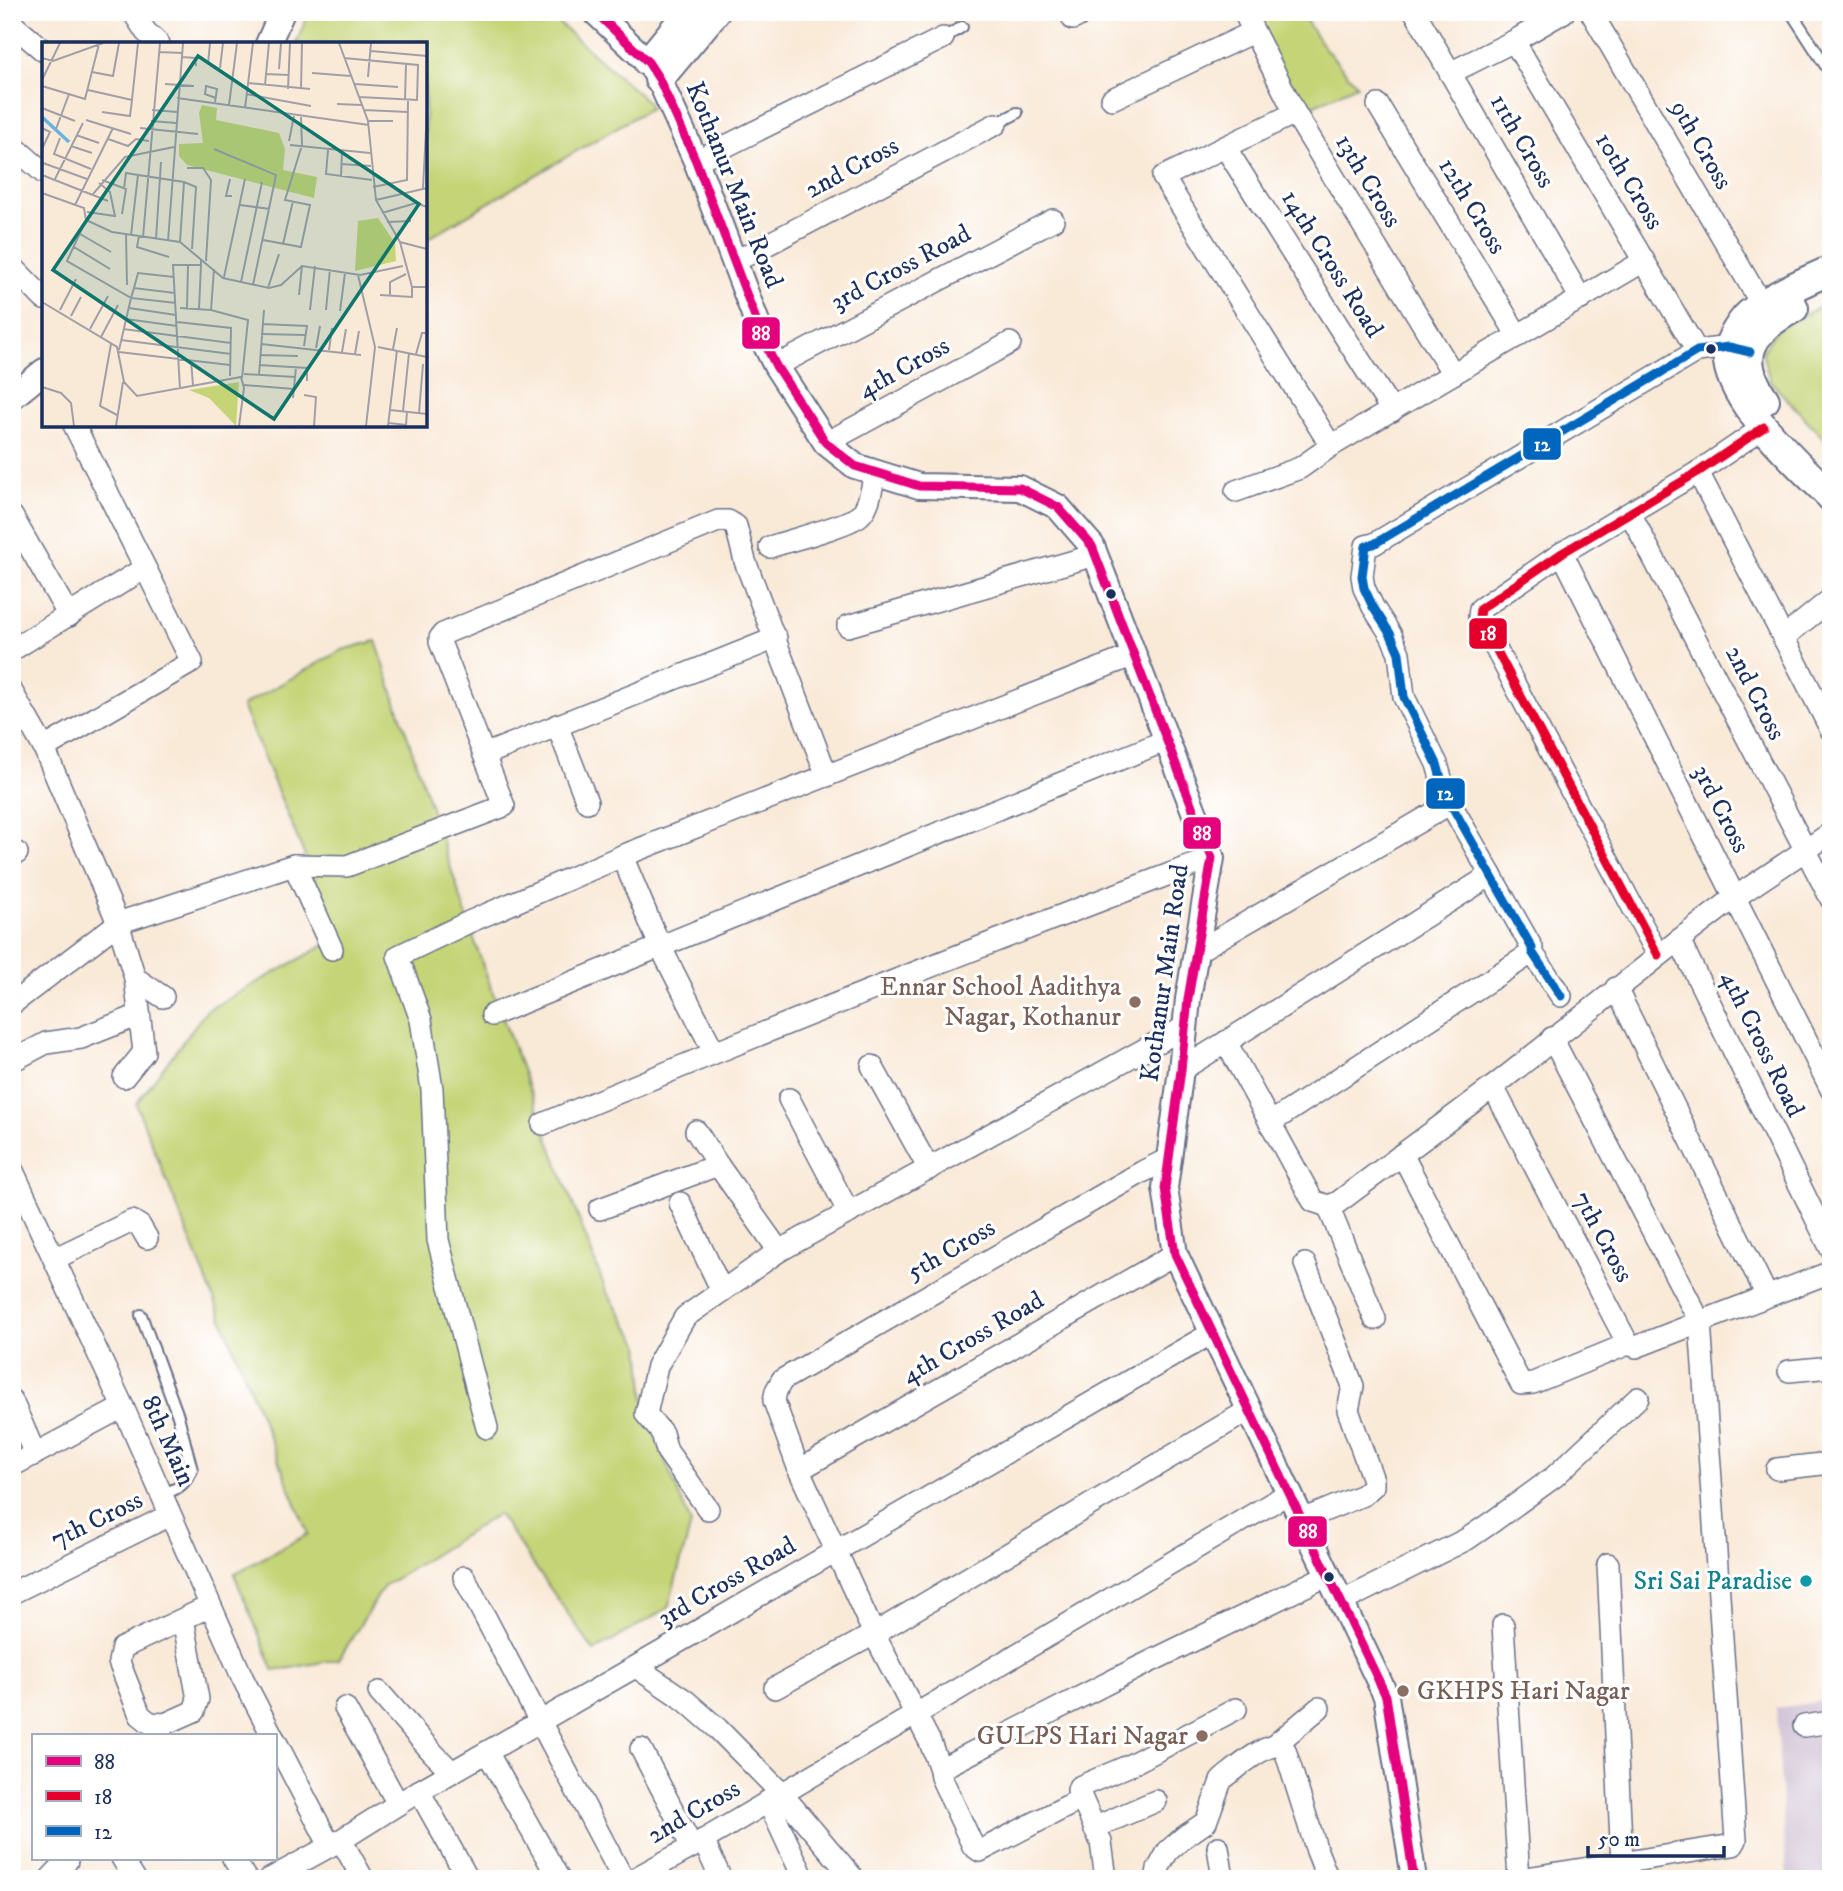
<svg xmlns="http://www.w3.org/2000/svg" width="1843" height="1891" font-family="'IM FELL DW Pica',serif">
  <style>
    .industrial { fill: #cdbed2 }
    .green { fill: #c5d476; stroke: #70826a; stroke-width: 2 }
    .lines { fill: none; stroke-linecap: round; stroke-linejoin: round }
    .service-casing { stroke: #697088; stroke-width: 14 }
    .minor-casing { stroke: #697088; stroke-width: 24 }
    .tertiary-casing { stroke: #697088; stroke-width: 28 }
    .secondary-casing { stroke: #697088; stroke-width: 32 }
    .service { stroke: #fff; stroke-width: 10 }
    .minor { stroke: #fff; stroke-width: 21 }
    .tertiary { stroke: #fff; stroke-width: 24 }
    .secondary { stroke: #fff; stroke-width: 28 }
    .bus-1-casing { stroke: #fff; stroke-width: 14 }
    .bus-2-casing { stroke: #fff; stroke-width: 14 }
    .bus-3-casing { stroke: #fff; stroke-width: 14 }
    .bus-1 { stroke: #e5007d; stroke-width: 9 }
    .bus-2 { stroke: #e4002b; stroke-width: 9 }
    .bus-3 { stroke: #0065bd; stroke-width: 9 }
    .bus-dot { fill: #1b2f5e; stroke: #fff; stroke-width: 2.5 }
    .education-dot { fill: #8d6e63; stroke: #fff; stroke-width: 2.5 }
    .culture-dot { fill: #0f9aa8; stroke: #fff; stroke-width: 2.5 }
    .labels { text-anchor: middle; dominant-baseline: central; stroke-width: 6; stroke-linejoin: round; paint-order: stroke }
    .street-label { font-size: 26px; fill: #1b2f5e; stroke: #fff }
    .education-label { font-size: 26px; fill: #785e54; stroke: #fff; text-anchor: end }
    .culture-label { font-size: 26px; fill: #0d838f; stroke: #fff; text-anchor: end }
    .inset-river { fill: none; stroke: #68b3e1; stroke-width: 3.5 }
    .inset-road { fill: none; stroke: #a09fa7; stroke-width: 2 }
    .view { fill: #0f766e; fill-opacity: 0.15; stroke: #0f766e; stroke-width: 3.5 }
    .inset-edge { fill: none; stroke: #1b2f5e; stroke-width: 3.5 }
    .line-badge { stroke: #fff; stroke-width: 2.5 }
    .badge-label { font-size: 19px; text-anchor: middle; font-weight: bold; fill: #fff }
  </style>
  <rect width="100%" height="100%" fill="#fff"/>
  <filter id="ink" filterUnits="userSpaceOnUse"><feTurbulence type="fractalNoise" baseFrequency=".0143" numOctaves="2"/><feDisplacementMap in="SourceGraphic" scale="14" xChannelSelector="R" yChannelSelector="G"/><feConvolveMatrix kernelMatrix="1 2 1 2 8 2 1 2 1" color-interpolation-filters="sRGB"/></filter>
  <filter id="wash" filterUnits="userSpaceOnUse"><feTurbulence type="fractalNoise" baseFrequency=".00686" numOctaves="4" result="noise"/><feDisplacementMap in="SourceGraphic" scale="28" xChannelSelector="R" yChannelSelector="G"/><feGaussianBlur stdDeviation="1.57" result="paint"/><feColorMatrix in="noise" values="0 0 0 0 0 0 0 0 0 0 0 0 0 0 0 0 0 1.4 0 .05"/><feComposite in="paint" operator="in"/></filter>
  <g filter="url(#wash)">
    <rect width="100%" height="100%" fill="#f9e9d7"/>
    <!-- industrial -->
    <path class="industrial" d="M1831 1700V1879H1787L1776 1708Z"/>
    <!-- green -->
    <g class="green">
      <path d="M309 12H546L647 101 650 108 425 240V44H296Z"/>
      <path d="M1254 12H1300L1323 46 1357 85 1300 112Z"/>
      <path d="M1831 301V446L1770 381 1762 352 1777 329Z"/>
      <path d="M376 641 484 969 606 1291 640 1344 646 1414 691 1524 668 1608 594 1651 498 1514 384 1586 339 1659 274 1671 234 1574 308 1534 136 1104 206 1011 339 937 242 706 342 650Z"/>
    </g>
  </g>
  <g filter="url(#ink)">
    <g class="lines">
      <!-- service casing -->
      <g class="service-casing">
        <g id="service">
          <path d="M1791 12 1831 74"/>
          <path d="M943 38 962 27"/>
          <path d="M996 124 1017 113"/>
          <path d="M141 1315 178 1416 192 1470C184 1486 177 1489 161 1495"/>
        </g>
      </g>
      <!-- minor casing -->
      <g class="minor-casing">
        <g id="minor">
          <path d="M133 12 146 32 159 44"/>
          <path d="M1244 12 1295 113 1453 374"/>
          <path d="M1415 12 1581 299"/>
          <path d="M1591 12 1762 305"/>
          <path d="M1073 19 1086 12"/>
          <path d="M12 24 44 51"/>
          <path d="M1514 41 1697 351"/>
          <path d="M1450 73 1514 41 1564 12"/>
          <path d="M1112 99 1253 32"/>
          <path d="M1378 105 1518 336"/>
          <path d="M1295 113 1163 177 1331 446"/>
          <path d="M12 145 44 173"/>
          <path d="M1225 147 1392 411"/>
          <path d="M696 161 943 38"/>
          <path d="M734 262 996 124"/>
          <path d="M12 266 44 299"/>
          <path d="M776 366 1053 220"/>
          <path d="M826 443 1010 343"/>
          <path d="M1698 472 1831 730"/>
          <path d="M1236 491 1300 468 1331 446 1644 261"/>
          <path d="M1630 513 1831 899"/>
          <path d="M12 516 69 616"/>
          <path d="M770 547C787 541 850 525 860 515 870 506 872 486 875 473"/>
          <path d="M1562 553 1831 1089"/>
          <path d="M848 626 1095 555"/>
          <path d="M1783 638 1831 599"/>
          <path d="M12 650 145 568"/>
          <path d="M12 692 44 748 118 923 135 978 163 997"/>
          <path d="M557 725 587 802"/>
          <path d="M44 748 192 662 74 425"/>
          <path d="M484 755 776 638"/>
          <path d="M12 855 17 853"/>
          <path d="M622 856 660 946 714 1052"/>
          <path d="M294 865 332 949"/>
          <path d="M1679 940 1831 1249"/>
          <path d="M1196 952 1446 806H1449"/>
          <path d="M1658 955 1479 617 1480 609 1562 553 1698 472 1764 427"/>
          <path d="M1616 988 1767 1296"/>
          <path d="M1561 996 1532 952V948L1453 808 1449 806 1437 764 1404 697 1399 653 1391 635 1373 607 1364 588 1362 576 1366 546 1374 544 1697 351 1729 347 1740 350"/>
          <path d="M12 1004 118 923 294 865 347 866 504 806 440 642V638L443 634 718 521H728L736 526 745 561 827 776"/>
          <path d="M492 1015 1167 740"/>
          <path d="M1226 1042 1491 875"/>
          <path d="M12 1061 46 1043 81 1038 139 1015"/>
          <path d="M872 1066 929 1169"/>
          <path d="M1181 1070 1226 1042 1313 1201 1328 1206 1337 1203 1493 1087 1679 940 1734 898 1831 833"/>
          <path d="M124 1077 144 1052 135 978"/>
          <path d="M1493 1087 1628 1344 1636 1347 1700 1322 1552 1038"/>
          <path d="M789 1099 849 1213"/>
          <path d="M1270 1123 1530 954 1532 952"/>
          <path d="M543 1124C764 1031 987 943 1212 858"/>
          <path d="M1402 1154 1521 1384 1533 1383 1628 1344"/>
          <path d="M1168 1159 1142 1172 782 1380 776 1391 774 1401 799 1470 874 1634 930 1742 940 1769 1137 1668 1328 1575"/>
          <path d="M718 1165 779 1251"/>
          <path d="M12 1169 123 1407 243 1679 272 1735"/>
          <path d="M680 1203 722 1291"/>
          <path d="M1328 1206 1375 1319"/>
          <path d="M600 1209 718 1165 696 1131"/>
          <path d="M54 1259 132 1221 140 1226 147 1238"/>
          <path d="M1789 1371 1831 1367"/>
          <path d="M12 1401 35 1454"/>
          <path d="M487 1428 438 1240 432 1089 421 1020 398 956 469 922 622 856 1134 655"/>
          <path d="M12 1466 123 1407"/>
          <path d="M1777 1469 1831 1463"/>
          <path d="M799 1470 1175 1254"/>
          <path d="M708 1509 667 1451 662 1433 646 1414 657 1366 685 1317 779 1251 1185 1027"/>
          <path d="M1302 1520 1363 1495 1373 1486V1480L1348 1410 1353 1386 1305 1264"/>
          <path d="M1608 1564 1622 1863"/>
          <path d="M464 1577 623 1879"/>
          <path d="M12 1593 170 1515"/>
          <path d="M1341 1602 1467 1539 1492 1522 1554 1477 1638 1398"/>
          <path d="M183 1619 198 1699 194 1711 165 1724 150 1723 140 1715 119 1662 122 1648 210 1606"/>
          <path d="M1503 1625 1519 1879"/>
          <path d="M636 1667 686 1701 718 1729 781 1793 854 1879"/>
          <path d="M775 1688 874 1634 1249 1410"/>
          <path d="M379 1692 433 1753 452 1772"/>
          <path d="M345 1708 398 1804"/>
          <path d="M1804 1726 1831 1722"/>
          <path d="M275 1740 330 1846"/>
          <path d="M1275 1745 1319 1708"/>
          <path d="M641 1749 692 1847"/>
          <path d="M487 1752 559 1879"/>
          <path d="M940 1769 941 1777 973 1846 980 1851 1081 1799"/>
          <path d="M419 1791 468 1879"/>
          <path d="M768 1801 804 1879"/>
          <path d="M1094 1828 1156 1801"/>
          <path d="M341 1840 363 1879"/>
          <path d="M703 1840 721 1879"/>
          <path d="M1218 1847 1223 1879"/>
          <path d="M122 1858 135 1879"/>
          <path d="M233 1858 246 1879"/>
          <path d="M50 1879 67 1861"/>
          <path d="M270 1879 341 1840 419 1791 696 1632 1212 1333"/>
          <path d="M634 1879 692 1847 1289 1493"/>
          <path d="M1106 1879 1101 1842 1078 1790 1079 1787 1128 1766 1236 1709"/>
          <path d="M1156 1879 1158 1869 1168 1851 1184 1837 1206 1822 1221 1781 1224 1778C1237 1768 1266 1742 1282 1746L1285 1750 1317 1851 1328 1879"/>
          <path d="M1520 1879 1733 1845 1736 1840 1700 1322 1831 1272"/>
        </g>
      </g>
      <!-- tertiary casing -->
      <g class="tertiary-casing">
        <g id="tertiary">
          <path d="M595 12 648 62 659 79 696 161 766 346 776 366 826 443 855 466 919 486 1020 488 1058 507 1092 546 1212 858 1188 999 1181 1070 1165 1188 1175 1254 1386 1696 1414 1879"/>
          <path d="M268 44 282 12"/>
          <path d="M12 397 44 371"/>
        </g>
      </g>
      <!-- secondary casing -->
      <g class="secondary-casing">
        <g id="secondary">
          <path d="M648 62 689 12"/>
          <path d="M659 79 715 12"/>
          <path d="M1831 270C1808 280 1762 300 1746 317 1739 325 1730 339 1728 350 1721 397 1800 465 1831 497"/>
          <path d="M1765 400C1734 356 1751 331 1794 308"/>
        </g>
      </g>
      <!-- service -->
      <use href="#service" class="service"/>
      <!-- minor -->
      <use href="#minor" class="minor"/>
      <!-- tertiary -->
      <use href="#tertiary" class="tertiary"/>
      <!-- secondary -->
      <use href="#secondary" class="secondary"/>
      <!-- bus-1 casing -->
      <g class="bus-1-casing">
        <path id="bus-1" d="M595 12 648 62 659 79 696 161 766 346 776 366 826 443 855 466 919 486 1020 488 1058 507 1092 546 1212 858 1188 999 1181 1070 1165 1188 1175 1254 1386 1696 1414 1879"/>
      </g>
      <!-- bus-2 casing -->
      <g class="bus-2-casing">
        <path id="bus-2" d="M1658 955 1479 617 1480 609 1562 553 1698 472 1764 427"/>
      </g>
      <!-- bus-3 casing -->
      <g class="bus-3-casing">
        <path id="bus-3" d="M1561 996 1532 952V948L1453 808 1449 806 1437 764 1404 697 1399 653 1391 635 1373 607 1364 588 1362 576 1366 546 1374 544 1697 351 1729 347 1750 352"/>
      </g>
      <!-- bus-1 -->
      <use href="#bus-1" class="bus-1"/>
      <!-- bus-2 -->
      <use href="#bus-2" class="bus-2"/>
      <!-- bus-3 -->
      <use href="#bus-3" class="bus-3"/>
    </g>
  </g>
  <!-- markers -->
  <g class="bus-dot">
    <circle cx="1711" cy="349" r="6"/>
    <circle cx="1111" cy="594" r="6"/>
    <circle cx="1329" cy="1577" r="6"/>
  </g>
  <g class="education-dot">
    <circle cx="1135" cy="1002" r="7"/>
    <circle cx="1403" cy="1691" r="7"/>
    <circle cx="1202" cy="1736" r="7"/>
  </g>
  <circle class="culture-dot" cx="1806" cy="1581" r="7"/>
  <g class="labels">
    <!-- street labels -->
    <g class="street-label">
      <text transform="translate(1522 141) rotate(60)">11th Cross</text>
      <text transform="translate(1701 145) rotate(60)">9th Cross</text>
      <text transform="translate(852 168) rotate(-28)">2nd Cross</text>
      <text transform="translate(1368 181) rotate(59)">13th Cross</text>
      <text transform="translate(1629 181) rotate(59)">10th Cross</text>
      <text transform="translate(734 185) rotate(68)">Kothanur Main Road</text>
      <text transform="translate(1472 206) rotate(59)">12th Cross</text>
      <text transform="translate(1332 264) rotate(58)">14th Cross Road</text>
      <text transform="translate(901 268) rotate(-28)">3rd Cross Road</text>
      <text transform="translate(904 368) rotate(-29)">4th Cross</text>
      <text transform="translate(1755 693) rotate(63)">2nd Cross</text>
      <text transform="translate(1721 809) rotate(63)">3rd Cross</text>
      <text transform="translate(1165 973) rotate(-82)">Kothanur Main Road</text>
      <text transform="translate(1762 1044) rotate(64)">4th Cross Road</text>
      <text transform="translate(1603 1237) rotate(62)">7th Cross</text>
      <text transform="translate(951 1250) rotate(-30)">5th Cross</text>
      <text transform="translate(973 1338) rotate(-30)">4th Cross Road</text>
      <text transform="translate(168 1441) rotate(66)">8th Main</text>
      <text transform="translate(97 1520) rotate(-26)">7th Cross</text>
      <text transform="translate(727 1582) rotate(-30)">3rd Cross Road</text>
      <text transform="translate(694 1812) rotate(-30)">2nd Cross</text>
    </g>
    <!-- education labels -->
    <g class="education-label">
      <text x="1121" y="987">Ennar School Aadithya<tspan x="1121" dy="30">Nagar, Kothanur</tspan></text>
      <text x="1417" y="1691" text-anchor="start">GKHPS Hari Nagar</text>
      <text x="1188" y="1736">GULPS Hari Nagar</text>
    </g>
    <!-- culture labels -->
    <g class="culture-label">
      <text x="1792" y="1581">Sri Sai Paradise</text>
    </g>
  </g>
  <!-- overview -->
  <g transform="translate(42 42)">
    <rect width="385" height="385" fill="#f9e9d7"/>
    <path d="M160 63 175 66 174 78 237 91 243 107 241 128 275 135 272 156 145 123 137 114V102L161 101 157 71ZM336 176 353 201 354 219 313 229 316 179ZM197 340 194 384 167 356 147 348Z" fill="#c5d476"/>
    <path class="inset-river" d="M0 75 27 100"/>
    <path class="inset-road" d="M297 1 326 79 334 158 358 200 370 245H385M329 9 385 14M117 10 140 11M140 15 153 16 154 24M0 16 11 19 61 1M302 16 376 23 375 58M166 22 168 1M178 26 181 1M237 27 239 1M50 30 71 34 77 1M270 31 309 34M224 32 246 33M326 35 329 1M0 38 18 1M206 41 268 47M123 42 152 44M313 42 356 45M223 43 227 1M0 44 43 57 57 2M246 47 248 1M259 47 260 1M46 48 90 58 96 1M204 52 269 64M317 55 376 58M135 56 327 83M363 57 364 22M173 60 175 47 164 44 163 52 174 56M295 62 320 63M187 63 195 1M0 66 33 79M203 66 211 1M110 68 135 70M322 68 366 70M60 70 88 74 90 58M44 78 89 92M109 79 134 81M326 79H351M0 86 8 90 0 107M98 86 156 92M14 87 27 52M34 93 57 101M18 96 12 112 49 127M66 97 86 104 94 97 107 99M247 99 252 74M248 103 328 111M29 104 50 111M172 107 234 133 211 243M286 108 284 132 330 138M1 121 45 137M299 122 329 124M145 126H161L169 138 164 219M0 133 66 159M299 134 300 110M13 137 41 81M188 137 184 154H190M60 138 84 147 80 172M331 145 365 138 366 57M381 146 385 69M82 147 84 131 96 133M0 151 42 166 44 178 70 190 138 200 181 236 227 246 239 243 260 224 318 233 361 224M51 152 83 115 132 105M334 158 385 146M33 163 71 86M198 163 228 167M45 170 73 174 68 150 57 141M340 171 374 161 385 165M44 178 25 219 89 256 77 308M345 180 369 179M38 192 69 210M84 192 85 243M89 193 96 133 142 140 154 145 150 207M97 194 95 205 127 215M101 195 118 1M114 197 119 120M221 198 259 205 268 163 243 158 260 103 259 75M126 199 141 1M138 200 142 140M358 200 385 207M241 202 251 159M32 205 68 227M316 233 333 305 324 384M182 235 203 137M199 240 220 140M92 246 96 231 132 235M226 246 237 212M133 251 92 246 89 256 134 261M257 253 260 224M338 253 370 255V245M348 253V240L364 232M0 260 75 305 82 340 95 354 199 335 202 346 197 384M87 266 134 273M138 266 169 268 206 278 200 336M145 266 146 222M157 267 159 223M18 268 34 237M169 268 172 227M268 268 273 224M284 268 288 227M298 269 303 231M29 274 39 255M84 277 135 284M135 280 189 286 188 334M220 282 265 284 262 304M48 287 66 254M81 287 189 301M219 292 263 293M59 295 76 263M79 298 189 312M69 302 58 364 75 373M219 302 319 313M336 305 385 315M274 306 278 284M351 307 355 286M287 308 290 286M77 310 188 323M300 310 304 287M313 312 317 289M374 312 380 291H385M218 313 256 314M149 318 151 343M217 323 265 326V339M202 332 253 335M217 333 222 268M202 343 252 347M0 345 19 351 29 361 32 384M138 347 131 223H159V217M262 353 274 355 272 384M251 356 254 325M348 368 385 372M361 369 367 311M377 371 381 322M347 381 364 383 365 370M74 384 81 340M346 384 355 308"/>
    <path class="view" d="M156 14 377 162 232 377 11 228Z"/>
    <rect width="385" height="385" class="inset-edge"/>
  </g>
  <g class="line-badge">
    <rect x="741" y="316" width="40" height="34" rx="7" fill="#e5007d"/>
    <rect x="1522" y="427" width="40" height="34" rx="7" fill="#0065bd"/>
    <rect x="1468" y="617" width="40" height="33" rx="7" fill="#e4002b"/>
    <rect x="1425" y="777" width="41" height="33" rx="7" fill="#0065bd"/>
    <rect x="1182" y="816" width="40" height="34" rx="7" fill="#e5007d"/>
    <rect x="1287" y="1515" width="41" height="33" rx="7" fill="#e5007d"/>
  </g>
  <g class="badge-label">
    <text x="761" y="340">88</text>
    <text x="1542" y="451">12</text>
    <text x="1488" y="640">18</text>
    <text x="1445" y="800">12</text>
    <text x="1202" y="840">88</text>
    <text x="1308" y="1538">88</text>
  </g>
  <!-- margin -->
  <rect width="1843" height="1891" fill="none" stroke="#fff" stroke-width="42"/>
  <!-- legend -->
  <rect x="32" y="1734" width="245" height="126" fill="#ffffff" stroke="#a4acbf" stroke-width="2"/>
  <rect x="46" y="1756" width="35" height="10" fill="#e5007d" stroke="#a4acbf" stroke-width="2"/>
  <text x="94" y="1769" font-size="21" fill="#1b2f5e">88</text>
  <rect x="46" y="1791" width="35" height="10" fill="#e4002b" stroke="#a4acbf" stroke-width="2"/>
  <text x="94" y="1804" font-size="21" fill="#1b2f5e">18</text>
  <rect x="46" y="1826" width="35" height="10" fill="#0065bd" stroke="#a4acbf" stroke-width="2"/>
  <text x="94" y="1839" font-size="21" fill="#1b2f5e">12</text>
  <!-- scale -->
  <path d="M1588 1846v10h136v-10" fill="none" stroke="#1b2f5e" stroke-width="3.5"/>
  <text x="1598" y="1846" font-size="21" fill="#1b2f5e" stroke="#ffffff" stroke-width="5" paint-order="stroke">50 m</text>
</svg>
